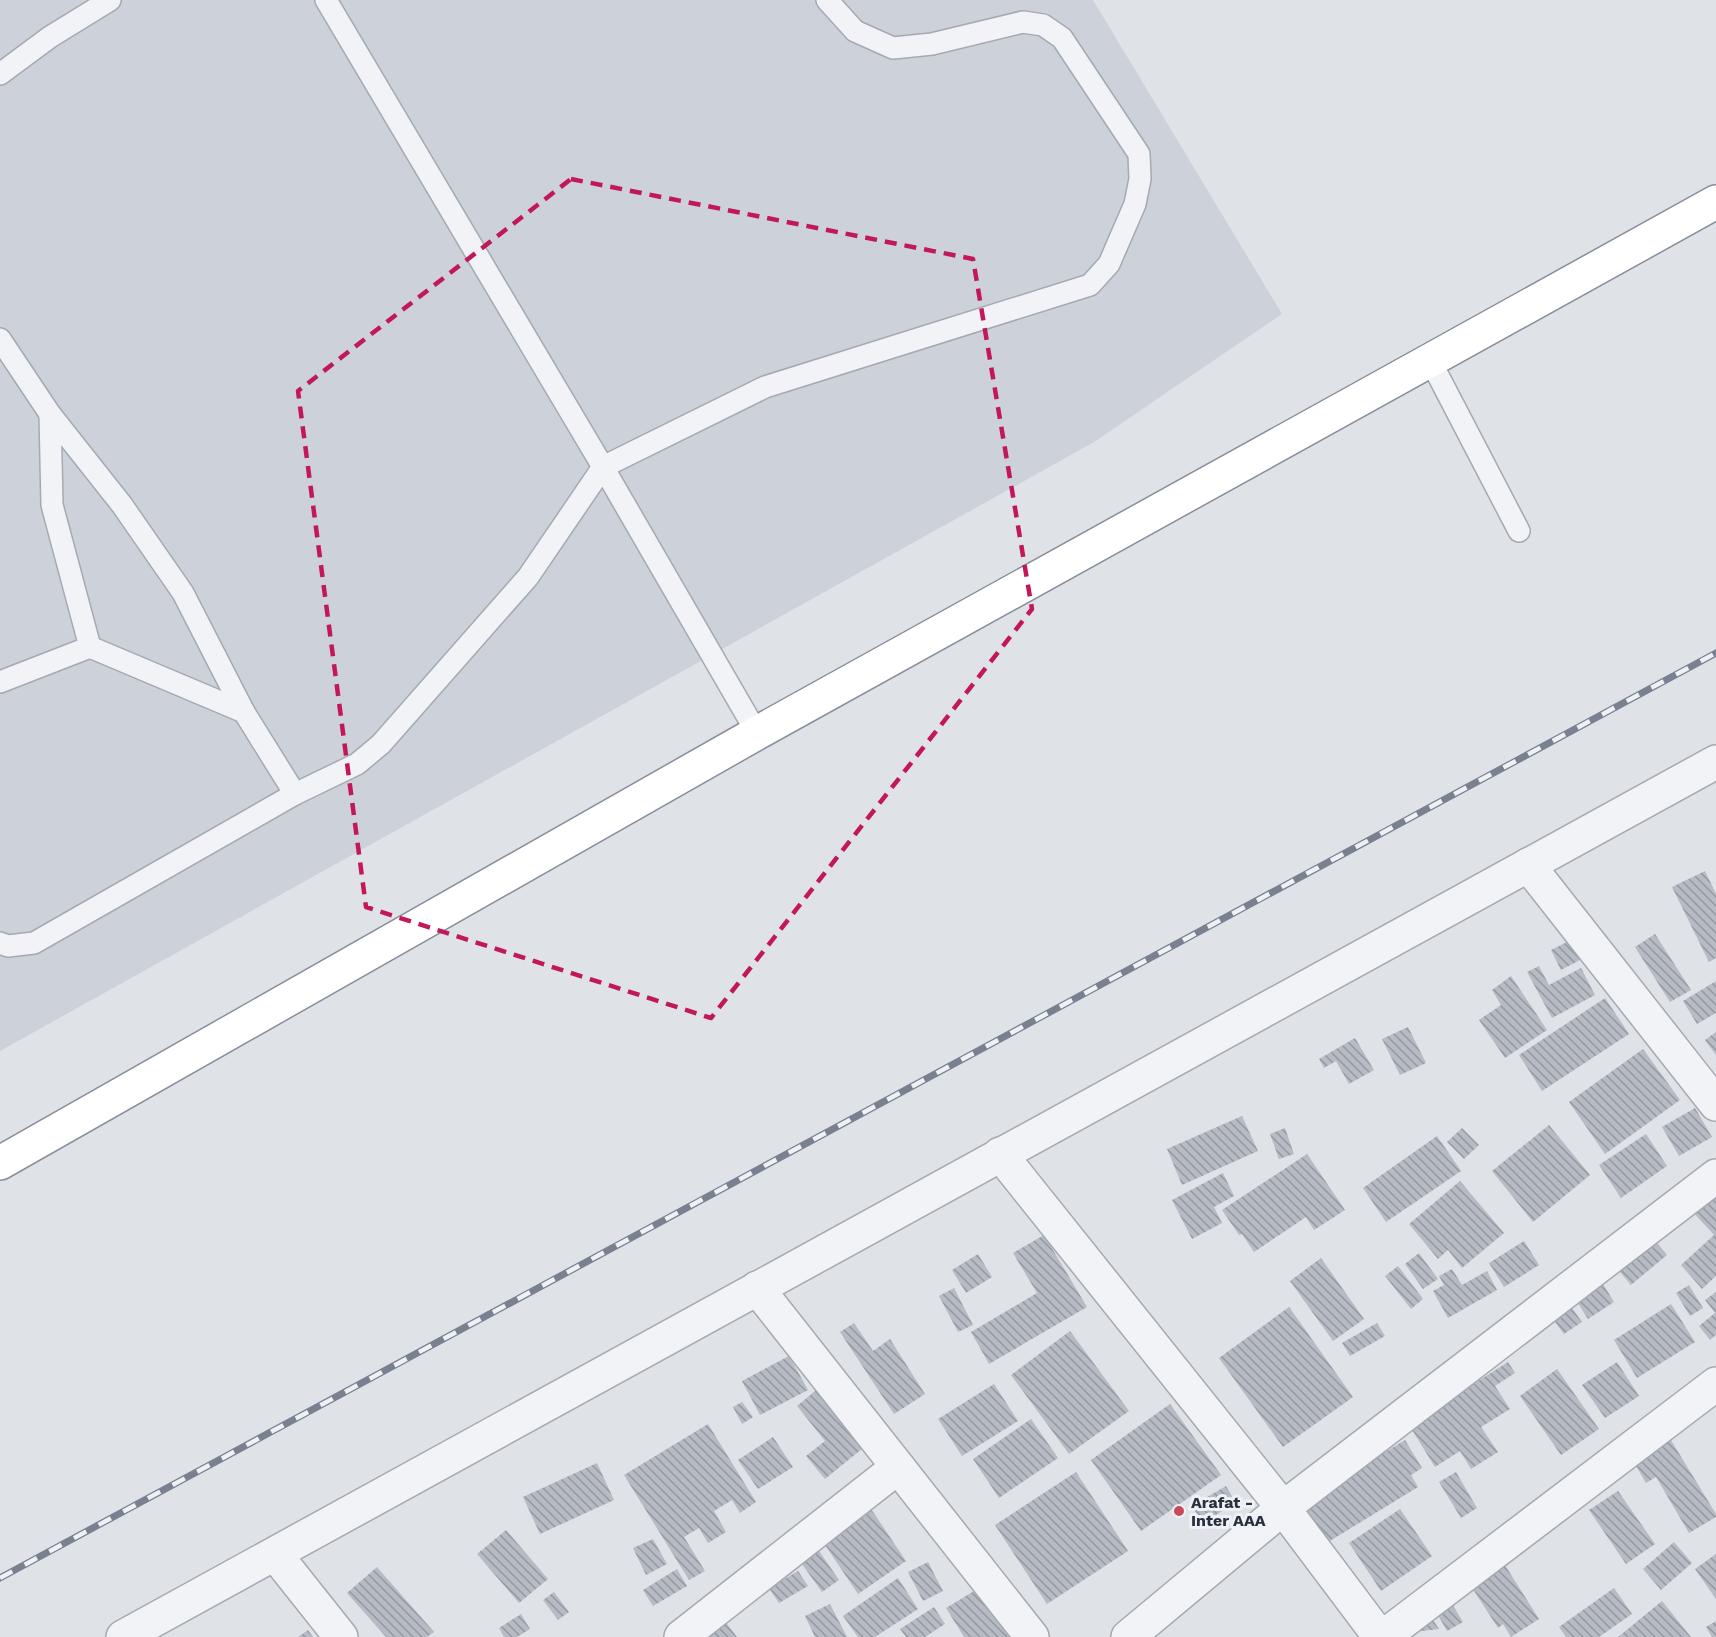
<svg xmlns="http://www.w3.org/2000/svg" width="1716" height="1637" font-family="'Work Sans',sans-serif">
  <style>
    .built { fill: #cdd1d9 }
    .building { fill: url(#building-back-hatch) }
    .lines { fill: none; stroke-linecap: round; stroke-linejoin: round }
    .lane-casing { stroke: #a5a9b1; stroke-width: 24 }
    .street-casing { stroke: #a5a9b1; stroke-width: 36 }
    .highway-casing { stroke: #878f9d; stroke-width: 36 }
    .lane { stroke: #f1f3f6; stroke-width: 21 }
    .street { stroke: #f1f3f6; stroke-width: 33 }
    .highway { stroke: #fff; stroke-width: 33 }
    .rail-casing { stroke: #798190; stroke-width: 7 }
    .rail { stroke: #eef1f5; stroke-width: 4.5; stroke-dasharray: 14; stroke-linecap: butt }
    .marked { fill: none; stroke: #c2185b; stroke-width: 4.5; stroke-dasharray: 12 8; stroke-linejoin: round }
    .poi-dot { fill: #c64a59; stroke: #eef1f5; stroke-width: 2 }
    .labels { text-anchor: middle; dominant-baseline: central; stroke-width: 6; stroke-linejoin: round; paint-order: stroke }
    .poi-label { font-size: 16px; font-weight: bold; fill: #29303d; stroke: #eef1f5; text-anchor: start }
  </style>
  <defs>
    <pattern id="building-back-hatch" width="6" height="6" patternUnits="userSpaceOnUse" patternTransform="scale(1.5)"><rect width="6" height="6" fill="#b6bbc4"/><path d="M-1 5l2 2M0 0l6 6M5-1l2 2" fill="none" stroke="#9498a0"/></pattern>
  </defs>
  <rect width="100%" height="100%" fill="#dfe2e7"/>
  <!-- built -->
  <path class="built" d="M0 0H1093L1282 314 1094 442 0 1051Z"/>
  <!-- building -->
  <g class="building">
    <path d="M1705 871 1716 894V958L1709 962 1672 887Z"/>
    <path d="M1655 934 1691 990 1670 1002 1635 947Z"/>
    <path d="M1569 941 1580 960 1561 970 1551 950Z"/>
    <path d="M1539 966 1549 985 1581 968 1595 995 1552 1018 1527 972Z"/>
    <path d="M1511 976 1547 1030 1505 1058 1479 1020 1501 1005 1492 990Z"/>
    <path d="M1716 981V1013L1697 1024 1683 1001Z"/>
    <path d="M1605 998 1629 1034 1542 1091 1519 1055Z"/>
    <path d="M1408 1027 1426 1063 1400 1075 1382 1039Z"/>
    <path d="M1716 1032V1055L1705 1040Z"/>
    <path d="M1355 1038 1374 1070 1349 1084 1336 1061 1324 1068 1319 1059Z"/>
    <path d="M1643 1049 1680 1100 1605 1154 1569 1102Z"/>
    <path d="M1695 1108 1712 1137 1679 1156 1662 1127Z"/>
    <path d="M1242 1116 1258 1151 1182 1185 1167 1149Z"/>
    <path d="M1549 1125 1590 1175 1533 1222 1492 1171Z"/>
    <path d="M1285 1128 1294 1154 1279 1159 1270 1134Z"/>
    <path d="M1462 1128 1479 1145 1464 1159 1447 1142Z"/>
    <path d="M1646 1134 1667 1166 1621 1198 1599 1165Z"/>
    <path d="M1437 1136 1461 1171 1386 1222 1363 1188Z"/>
    <path d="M1307 1154 1345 1210 1314 1230 1306 1217 1254 1252 1242 1234 1239 1235 1222 1210Z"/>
    <path d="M1223 1173 1234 1196 1214 1207 1222 1223 1192 1239 1172 1200Z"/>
    <path d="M1460 1181 1504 1233 1462 1268 1448 1250 1438 1259 1409 1224Z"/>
    <path d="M1716 1187V1276L1702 1289 1681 1265 1714 1235 1691 1210Z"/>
    <path d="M1044 1235 1087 1307 989 1364 971 1332 1037 1293 1013 1253Z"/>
    <path d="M1651 1236 1667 1255 1631 1285 1615 1266Z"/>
    <path d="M1524 1241 1539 1265 1504 1287 1489 1263Z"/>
    <path d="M1419 1253 1438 1279 1423 1289 1405 1264Z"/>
    <path d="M978 1254 992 1277 966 1293 952 1270Z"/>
    <path d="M1321 1258 1364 1319 1333 1341 1290 1281Z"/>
    <path d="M1398 1266 1423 1299 1411 1309 1385 1276Z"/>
    <path d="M1452 1269 1462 1285 1487 1271 1497 1290 1448 1318 1433 1291 1444 1285 1439 1276Z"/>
    <path d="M1603 1284 1614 1302 1588 1319 1576 1300Z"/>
    <path d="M1689 1285 1703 1308 1690 1316 1676 1293Z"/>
    <path d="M954 1288 973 1325 958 1332 939 1296Z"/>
    <path d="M1716 1292V1335L1710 1340 1699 1326 1715 1313 1705 1300Z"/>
    <path d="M1671 1304 1695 1342 1637 1378 1614 1340Z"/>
    <path d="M1570 1305 1582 1322 1564 1334 1552 1318Z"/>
    <path d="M1289 1307 1353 1397 1283 1447 1219 1358Z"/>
    <path d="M854 1323 873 1351 890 1339 925 1394 894 1414 840 1332Z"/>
    <path d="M1377 1323 1385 1336 1350 1356 1342 1343Z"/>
    <path d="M1070 1331 1129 1411 1069 1454 1011 1375Z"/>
    <path d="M789 1356 808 1390 760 1415 742 1381Z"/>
    <path d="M1508 1362 1515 1373 1495 1386 1510 1409 1481 1427 1498 1452 1471 1469 1460 1451 1435 1467 1409 1425Z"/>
    <path d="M1617 1362 1639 1396 1605 1418 1582 1385Z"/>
    <path d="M1557 1369 1599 1429 1561 1455 1520 1396Z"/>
    <path d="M994 1384 1018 1421 962 1456 938 1419Z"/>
    <path d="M821 1386 868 1444 825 1479 806 1456 825 1441 797 1406Z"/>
    <path d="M742 1402 753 1417 742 1424 733 1407Z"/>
    <path d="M1170 1404 1221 1475 1141 1531 1091 1460Z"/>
    <path d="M1031 1419 1058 1458 999 1498 973 1459Z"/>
    <path d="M708 1424 756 1502 740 1513 732 1500 714 1511 726 1532 708 1543 699 1528 684 1537 705 1571 689 1580 624 1475Z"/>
    <path d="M773 1437 793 1467 758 1489 738 1460Z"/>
    <path d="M1669 1437 1716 1514V1517L1689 1533 1656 1477 1646 1483 1632 1459Z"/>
    <path d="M1405 1440 1422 1468 1411 1475 1418 1487 1320 1547 1296 1507Z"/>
    <path d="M597 1463 614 1500 540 1534 523 1497Z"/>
    <path d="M1076 1472 1128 1551 1047 1604 995 1525Z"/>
    <path d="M1456 1472 1477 1508 1461 1518 1439 1482Z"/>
    <path d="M1226 1486 1236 1503 1202 1523 1192 1506Z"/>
    <path d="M1618 1491 1655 1544 1626 1564 1589 1510Z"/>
    <path d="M867 1503 906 1561 858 1594 819 1536Z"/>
    <path d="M1400 1509 1432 1556 1381 1591 1349 1543Z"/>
    <path d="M506 1530 548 1579 519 1603 477 1554Z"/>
    <path d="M653 1539 667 1564 646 1575 633 1548Z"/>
    <path d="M1674 1542 1692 1563 1661 1590 1643 1569Z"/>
    <path d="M817 1548 839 1580 822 1592 799 1560Z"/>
    <path d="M1716 1554V1599L1695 1569Z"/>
    <path d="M928 1562 943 1591 923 1601 908 1572Z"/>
    <path d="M1503 1562 1539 1619 1511 1637 1503 1624 1498 1628 1469 1583Z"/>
    <path d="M377 1567 434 1632 427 1637H386L347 1593Z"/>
    <path d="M677 1569 687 1586 653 1606 643 1590Z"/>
    <path d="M798 1571 808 1586 779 1603 769 1588Z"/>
    <path d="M898 1578 918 1609 875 1637H858L843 1616Z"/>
    <path d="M979 1588 1009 1637H964L946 1608Z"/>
    <path d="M1614 1588 1632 1614 1599 1637H1566L1559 1627Z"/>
    <path d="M554 1592 569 1612 558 1620 543 1600Z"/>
    <path d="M1449 1599 1463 1622 1447 1631 1434 1608Z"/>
    <path d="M1662 1601 1691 1637H1618L1623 1633Z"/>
    <path d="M830 1604 847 1637H815L805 1616Z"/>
    <path d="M934 1607 945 1624 925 1637H906L900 1629Z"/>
    <path d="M521 1614 530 1629 517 1637H504L499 1628Z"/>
    <path d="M1431 1617 1439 1629 1414 1632Z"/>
    <path d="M724 1620 737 1637H701Z"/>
    <path d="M1716 1621V1637H1712L1706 1627Z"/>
    <path d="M308 1630 313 1637H298Z"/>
  </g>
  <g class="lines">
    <!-- lane casing -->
    <g class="lane-casing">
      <g id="lane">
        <path d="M326 0 603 467 757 733"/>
        <path d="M0 74 50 37 110 0"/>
        <path d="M0 339 50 414 122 505 183 593 244 712 295 794"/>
        <path d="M1430 360 1519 531"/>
        <path d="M90 647 244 712"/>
        <path d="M0 682 90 647 52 505 50 414"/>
        <path d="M0 943 8 946 34 943 295 794 357 764 381 744 528 577 603 467 765 387 1090 285 1109 264 1135 204 1140 179 1139 154 1062 38 1043 25 1023 22 932 44 893 48 855 31 827 0"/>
      </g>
    </g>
    <!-- street casing -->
    <g class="street-casing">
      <g id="street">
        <path d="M1528 865 1716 1104"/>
        <path d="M1000 1154 1283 1508 1380 1637"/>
        <path d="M757 1288 1032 1637"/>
        <path d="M275 1554 341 1637"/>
        <path d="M123 1637 1716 762"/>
        <path d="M681 1637 898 1467"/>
        <path d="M1128 1637 1283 1508 1716 1176"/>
        <path d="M1383 1637 1716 1384"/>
      </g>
    </g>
    <!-- highway casing -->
    <g class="highway-casing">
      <path id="highway" d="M0 1163 757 733 1716 202"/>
    </g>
    <!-- lane -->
    <use href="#lane" class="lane"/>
    <!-- street -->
    <use href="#street" class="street"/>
    <!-- highway -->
    <use href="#highway" class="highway"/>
    <!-- rail casing -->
    <g class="rail-casing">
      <path id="rail" d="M0 1578 1716 653"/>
    </g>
    <!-- rail -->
    <use href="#rail" class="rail"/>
  </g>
  <!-- marked area -->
  <path class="marked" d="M571 179 973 259 1032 609 711 1018 366 907 298 391Z"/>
  <!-- markers -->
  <circle class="poi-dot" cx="1179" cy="1511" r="6"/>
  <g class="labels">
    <!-- poi labels -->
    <g class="poi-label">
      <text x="1191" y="1502">Arafat -<tspan x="1191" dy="18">Inter AAA</tspan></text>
    </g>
  </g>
</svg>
